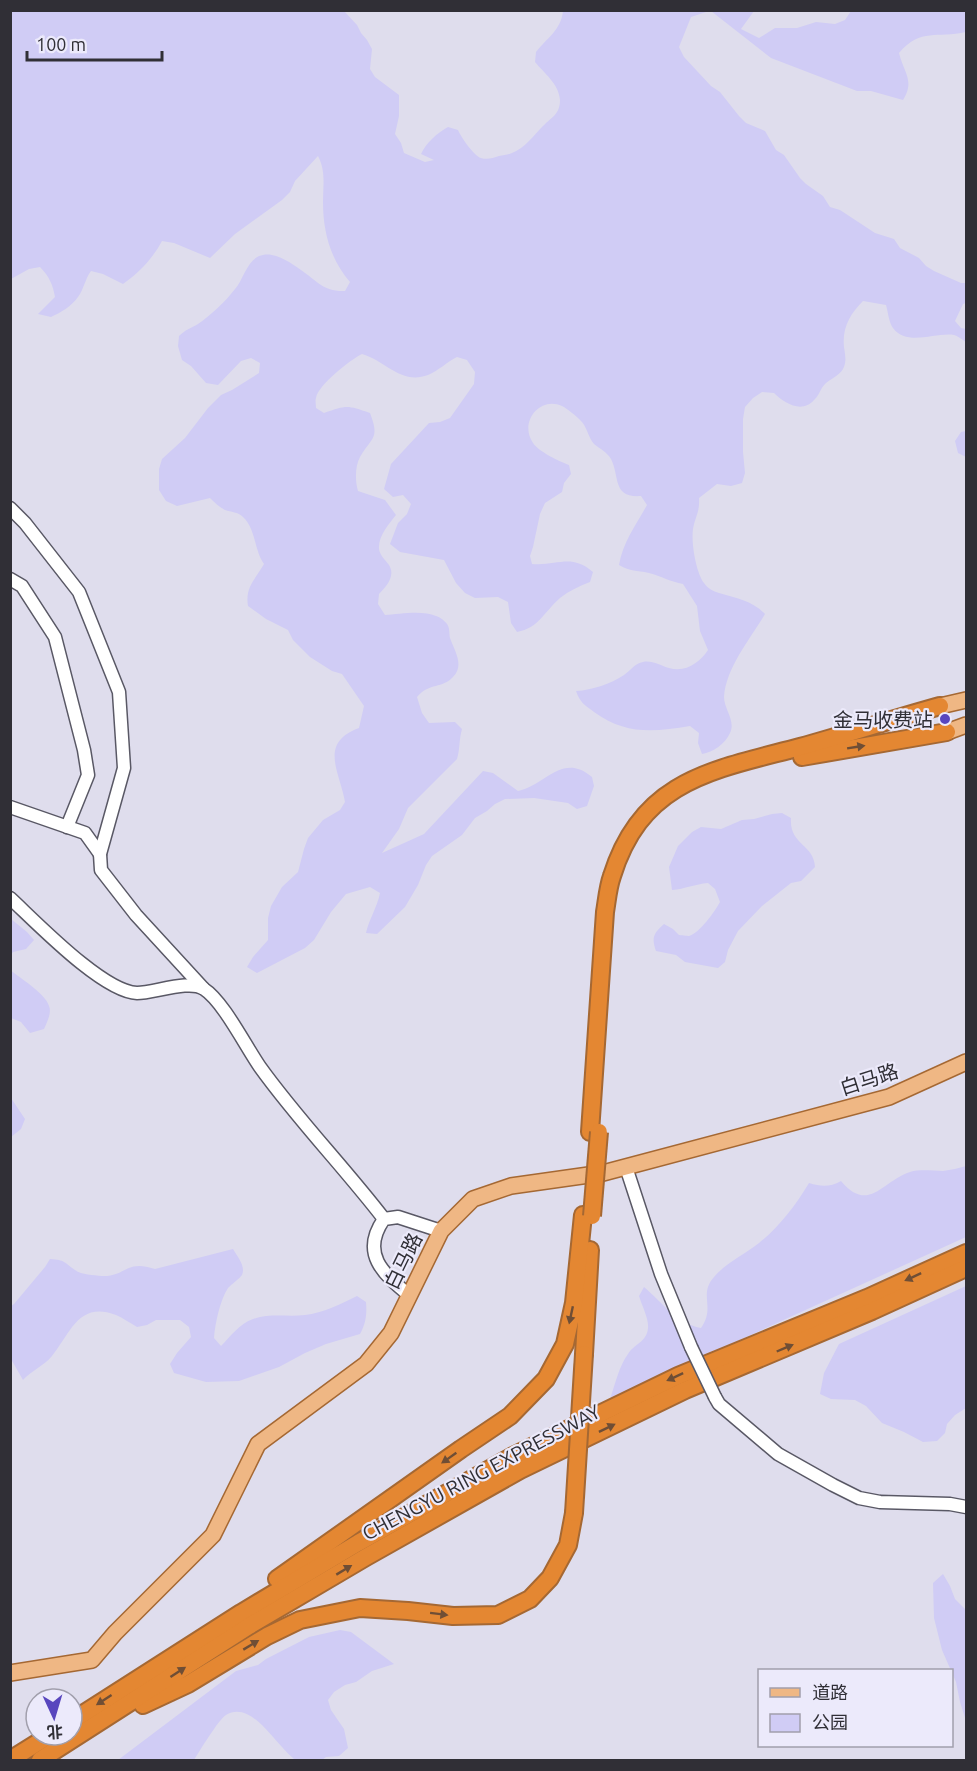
<svg xmlns="http://www.w3.org/2000/svg" width="977" height="1771" font-family="Ubuntu,'Noto Sans SC',sans-serif">
  <style>
    .green { fill: #d0ccf5 }
    .lines { fill: none; stroke-linecap: round; stroke-linejoin: round }
    .minor-casing { stroke: #595865; stroke-width: 15 }
    .major-casing { stroke: #a56833; stroke-width: 18 }
    .highway-casing { stroke: #a56833; stroke-width: 20 }
    .minor { stroke: #fff; stroke-width: 12 }
    .major { stroke: #efb784; stroke-width: 15 }
    .highway { stroke: #e48732; stroke-width: 16 }
    .minor-bridge-casing { stroke: #595865; stroke-width: 15; stroke-linecap: butt }
    .highway-bridge-casing { stroke: #a56833; stroke-width: 20; stroke-linecap: butt }
    .minor-bridge { stroke: #fff; stroke-width: 12 }
    .highway-bridge { stroke: #e48732; stroke-width: 16 }
    .oneway { fill: #6f4e35 }
    .poi-dot { fill: #5846be; stroke: #eceafb; stroke-width: 2 }
    .labels { text-anchor: middle; dominant-baseline: central; stroke-width: 4.5; stroke-linejoin: round; paint-order: stroke }
    .poi-label { font-size: 20px; fill: #302f36; stroke: #eceafb; text-anchor: end }
    .street-label { font-size: 20px; fill: #302f36; stroke: #eceafb }
  </style>
  <rect width="100%" height="100%" fill="#dfdded"/>
  <!-- green -->
  <g class="green">
    <path d="M10 11H344L357 25 361 33 367 40 372 49 370 69 375 77 399 95V116L395 134 401 143 404 153 425 162 434 160 421 154C426 143 437 133 448 127L458 130C461 137 474 156 481 158 487 160 493 158 499 156 503 155 508 155 512 153 525 148 534 135 543 126 552 117 560 114 560 100 559 84 544 73 535 62L536 52C547 38 561 30 563 11H709L691 17 679 47 684 57 711 86 720 92 739 116 746 123 765 131 776 150 784 155 800 178 806 184 823 196 830 207 840 210 875 233 894 239 900 248 919 258 926 266 934 271 961 283H966V303L963 304 955 321 961 328 966 329V342C963 340 958 336 954 335 936 332 907 347 893 328 889 323 888 312 886 305L863 301C850 314 842 328 844 347 845 354 847 362 843 369 839 376 830 379 825 384 820 389 819 396 814 400 802 414 784 403 774 393L762 392 753 398 745 407 743 419V452L745 473 742 483 731 486 717 484 699 498C700 512 695 517 693 529 691 543 696 572 704 583 708 589 713 591 719 593 736 598 753 601 765 614 751 638 726 667 724 697 724 709 736 721 730 733 725 744 713 752 702 754L698 743 699 733 690 726C653 732 626 735 594 712 585 705 580 703 576 691 593 690 610 684 624 675 630 671 635 663 643 662 652 660 661 666 669 668 686 673 700 662 708 650L700 631 697 606 683 584C671 582 661 576 649 573 636 570 631 572 619 565 623 542 636 525 647 505L641 496C612 498 620 477 611 459 607 452 600 449 594 444 588 437 587 426 580 420 576 416 568 409 562 406 539 396 519 423 533 443 539 452 559 461 569 465L571 474 564 483 562 492 545 503 540 514 533 547 530 556 532 564C558 566 571 553 593 572L590 582C579 586 569 591 560 598 544 612 539 628 517 632L511 623 508 602 498 597 475 598 465 593 456 583 444 560 400 552 390 544 398 523 407 514 411 504 403 495 393 497 384 489 391 464 429 423 440 422 450 418 474 384 475 372 467 360 457 357C447 362 438 371 428 375 401 385 386 361 362 354 350 360 318 385 316 398 315 401 316 404 316 408L324 413C347 405 347 405 370 413 380 439 372 437 360 457 355 466 355 481 358 491L385 500 396 515C389 524 378 536 379 549 380 556 385 559 389 565 396 576 386 587 379 594L378 604 385 615C399 614 423 610 436 616 440 617 445 621 447 624 450 628 449 633 450 638 454 650 465 665 453 677 442 689 430 682 417 697L422 713 429 723 455 722 462 729C459 739 460 749 457 759L408 808 399 829 382 853 424 834 483 771 493 773 518 791C546 785 562 752 592 777L594 786 587 806 577 809 568 803 534 798 505 799 495 804 487 811 475 818 462 835 432 856 426 865 418 885 405 907 377 934 366 933C369 919 377 908 380 893L370 887 346 894 331 912 314 940 305 948 257 973 247 967 253 957 268 940V918L271 906 282 887 298 872 304 849 308 838 323 820 340 810 345 802C340 772 318 743 359 728L364 706 342 674 332 671 310 657 293 640 288 630 266 619 248 606C245 587 255 580 264 564 254 550 256 529 243 517 238 512 231 512 225 510 219 507 215 503 210 498L177 506 166 501 159 490V469L162 459 185 438 208 408 221 395 232 390 259 373 260 363 251 358 241 361 218 385 206 383 191 366 182 360 178 346 179 336C185 330 191 328 198 324 210 316 226 301 235 289 243 280 247 261 259 256 273 250 290 262 301 270 317 281 324 292 345 291L350 282C331 260 323 233 323 202 323 186 326 171 318 156L295 181 290 192 282 200 235 234 210 258 174 243 162 241C153 258 139 273 123 284L103 274 91 271C85 279 84 289 78 297 72 306 60 313 51 317L38 314 55 297C53 285 49 276 40 267L29 269 11 279Z"/>
    <path d="M851 11H966V32C937 39 921 27 899 53 904 73 915 81 903 100L871 91H857L771 58 711 11H754L741 29 759 38 775 28H797L816 22 835 24 845 20Z"/>
    <path d="M966 431V457L958 453 955 441 961 432Z"/>
    <path d="M782 813 791 818C789 845 814 844 815 867L801 881 791 883 762 906 738 931 728 950 725 962 718 968 685 962 676 955 656 951C651 937 654 933 664 924L673 929 679 935C680 935 688 936 689 936 700 933 715 911 720 902L715 889 708 883C695 884 685 889 672 890L669 867 678 846 692 832 701 827 721 829 742 820 754 819 772 814Z"/>
    <path d="M11 919 27 932 34 940 26 949 13 952 11 955Z"/>
    <path d="M10 970C20 978 46 994 49 1006 52 1013 47 1022 44 1029L30 1033 21 1022 11 1018Z"/>
    <path d="M11 1098 25 1119 21 1129 11 1137Z"/>
    <path d="M966 1166V1237L610 1399C615 1385 619 1366 628 1354 634 1344 647 1342 648 1328 649 1319 642 1306 639 1296L644 1287C663 1303 676 1323 701 1328 716 1307 698 1295 714 1277 727 1262 744 1255 759 1243 778 1228 796 1205 809 1183 822 1187 830 1187 841 1181 869 1214 882 1181 910 1172 920 1169 933 1171 943 1171 951 1170 959 1168 966 1166Z"/>
    <path d="M233 1249C237 1256 246 1266 242 1275 239 1279 232 1284 228 1288 220 1300 215 1324 214 1338L221 1346C230 1337 240 1323 253 1319 269 1313 288 1317 305 1315 323 1313 341 1304 357 1296L366 1302C367 1314 366 1323 360 1334L326 1344 305 1353 279 1367 239 1381 206 1382 174 1373 170 1364 177 1353 191 1337 189 1327 180 1320H156L147 1325 137 1327C130 1323 123 1318 116 1315 79 1301 71 1332 52 1356 44 1366 32 1370 23 1380L11 1359V1306L14 1304 45 1267 50 1259C66 1260 63 1262 75 1270 82 1275 93 1275 102 1276 126 1277 125 1259 155 1269Z"/>
    <path d="M966 1286V1408L955 1415 947 1424 945 1433 937 1441 923 1442 904 1432 882 1423 866 1406 855 1400 831 1399 820 1394 824 1373 839 1344Z"/>
    <path d="M943 1574 950 1586 955 1599 966 1610V1721L960 1702 956 1682 942 1650 934 1618 933 1583Z"/>
    <path d="M340 1630 351 1632 394 1664 372 1671 356 1682 345 1685 334 1692 328 1700 331 1710 344 1729 348 1748 339 1756 326 1757 322 1760H295C291 1756 286 1752 282 1747 270 1735 248 1701 226 1715 219 1719 199 1752 194 1760H118L236 1671 258 1665 266 1659 309 1637Z"/>
  </g>
  <g class="lines">
    <!-- minor casing -->
    <g class="minor-casing">
      <g id="minor">
        <path d="M10 508 25 523 79 592 119 692 124 768 100 854 101 870 136 915 203 988"/>
        <path d="M10 579 22 586 55 637 84 750 88 775 67 827"/>
        <path d="M10 807 85 833 100 854"/>
        <path d="M10 898C36 922 103 992 137 993 154 993 190 979 204 989 223 1001 246 1047 260 1067 298 1120 344 1167 384 1219"/>
        <path d="M626 1167 661 1274 691 1347"/>
        <path d="M409 1295C383 1274 360 1253 384 1219L398 1217 441 1231"/>
        <path d="M715 1397 719 1404 778 1454 833 1485 859 1498 880 1502 950 1504 966 1507"/>
      </g>
    </g>
    <!-- major casing -->
    <g class="major-casing">
      <g id="major">
        <path d="M940 706 966 700"/>
        <path d="M947 732 966 725"/>
        <path d="M10 1673 92 1660 115 1633 213 1535 258 1444 366 1364 391 1333 441 1231 473 1199 511 1186 603 1173 889 1097 966 1062"/>
      </g>
    </g>
    <!-- highway casing -->
    <g class="highway-casing">
      <g id="highway">
        <path d="M802 757 947 732"/>
        <path d="M590 1132 605 912C607 900 608 887 612 876 642 779 714 770 800 747 847 734 893 719 940 706"/>
        <path d="M584 1354 590 1250"/>
        <path d="M277 1579 461 1449 510 1416 546 1379 565 1344 574 1303 583 1215"/>
        <path d="M143 1705 188 1684 267 1636 300 1620 360 1608 408 1611 453 1616 498 1615 530 1599 550 1578 568 1545 574 1513"/>
        <path d="M72 1721 241 1613 358 1543 513 1456 678 1376 867 1298 966 1253"/>
        <path d="M10 1760 50 1735"/>
        <path d="M40 1760 249 1626 366 1557 520 1470 685 1390 872 1311 966 1268"/>
      </g>
    </g>
    <!-- minor -->
    <use href="#minor" class="minor"/>
    <!-- major -->
    <use href="#major" class="major"/>
    <!-- highway -->
    <use href="#highway" class="highway"/>
    <!-- minor-bridge casing -->
    <g class="minor-bridge-casing">
      <path id="minor-bridge" d="M691 1347 715 1397"/>
    </g>
    <!-- highway-bridge casing -->
    <g class="highway-bridge-casing">
      <g id="highway-bridge">
        <path d="M592 1216 599 1132"/>
        <path d="M574 1513 584 1354"/>
      </g>
    </g>
    <!-- minor-bridge -->
    <use href="#minor-bridge" class="minor-bridge"/>
    <!-- highway-bridge -->
    <use href="#highway-bridge" class="highway-bridge"/>
  </g>
  <!-- one-way arrows -->
  <defs><path id="oneway-solid" d="M-6-.8H1V-3.2L6.5 0L1 3.2V.8H-6Z" transform="scale(1.5)"/></defs>
  <g class="oneway">
    <use href="#oneway-solid" transform="translate(856 747) rotate(-9)"/>
    <use href="#oneway-solid" transform="translate(913 1277) rotate(155)"/>
    <use href="#oneway-solid" transform="translate(571 1315) rotate(102)"/>
    <use href="#oneway-solid" transform="translate(785 1348) rotate(-23)"/>
    <use href="#oneway-solid" transform="translate(675 1377) rotate(155)"/>
    <use href="#oneway-solid" transform="translate(607 1428) rotate(-26)"/>
    <use href="#oneway-solid" transform="translate(449 1458) rotate(145)"/>
    <use href="#oneway-solid" transform="translate(344 1570) rotate(-31)"/>
    <use href="#oneway-solid" transform="translate(439 1614) rotate(7)"/>
    <use href="#oneway-solid" transform="translate(251 1645) rotate(-31)"/>
    <use href="#oneway-solid" transform="translate(178 1672) rotate(-33)"/>
    <use href="#oneway-solid" transform="translate(104 1700) rotate(147)"/>
  </g>
  <!-- markers -->
  <circle class="poi-dot" cx="945" cy="719" r="6"/>
  <g class="labels">
    <!-- poi labels -->
    <g class="poi-label">
      <text x="933" y="719">金马收费站</text>
    </g>
    <!-- street labels -->
    <g class="street-label">
      <text transform="translate(869 1079) rotate(-18)">白马路</text>
      <text transform="translate(403 1261) rotate(-64)">白马路</text>
      <text transform="translate(481 1472) rotate(-28)">CHENGYU RING EXPRESSWAY</text>
    </g>
  </g>
  <!-- border -->
  <rect width="977" height="1771" fill="none" stroke="#302f36" stroke-width="24"/>
  <!-- legend -->
  <rect x="758" y="1669" width="195" height="78" fill="#eceafb" stroke="#a19fac" stroke-width="1.5"/>
  <rect x="770" y="1688" width="30" height="9" fill="#efb784" stroke="#a19fac" stroke-width="1.5"/>
  <text x="812" y="1699" font-size="18" fill="#302f36">道路</text>
  <rect x="770" y="1714" width="30" height="18" fill="#d0ccf5" stroke="#a19fac" stroke-width="1.5"/>
  <text x="812" y="1729" font-size="18" fill="#302f36">公园</text>
  <!-- north arrow -->
  <g transform="translate(54 1717) rotate(176)"><circle r="28" fill="#eceafb" stroke="#a19fac" stroke-width="1.5"/>
  <path d="M0-4.5L10 22L0 15L-10 22Z" fill="#5846be"/>
  <text y="-9" font-size="16" font-weight="bold" text-anchor="middle" fill="#302f36">北</text>
  </g>
  <!-- scale -->
  <path d="M27 51v9h135v-9" fill="none" stroke="#302f36" stroke-width="3"/>
  <text x="36" y="51" font-size="18" fill="#302f36" stroke="#eceafb" stroke-width="4.5" paint-order="stroke">100 m</text>
</svg>
